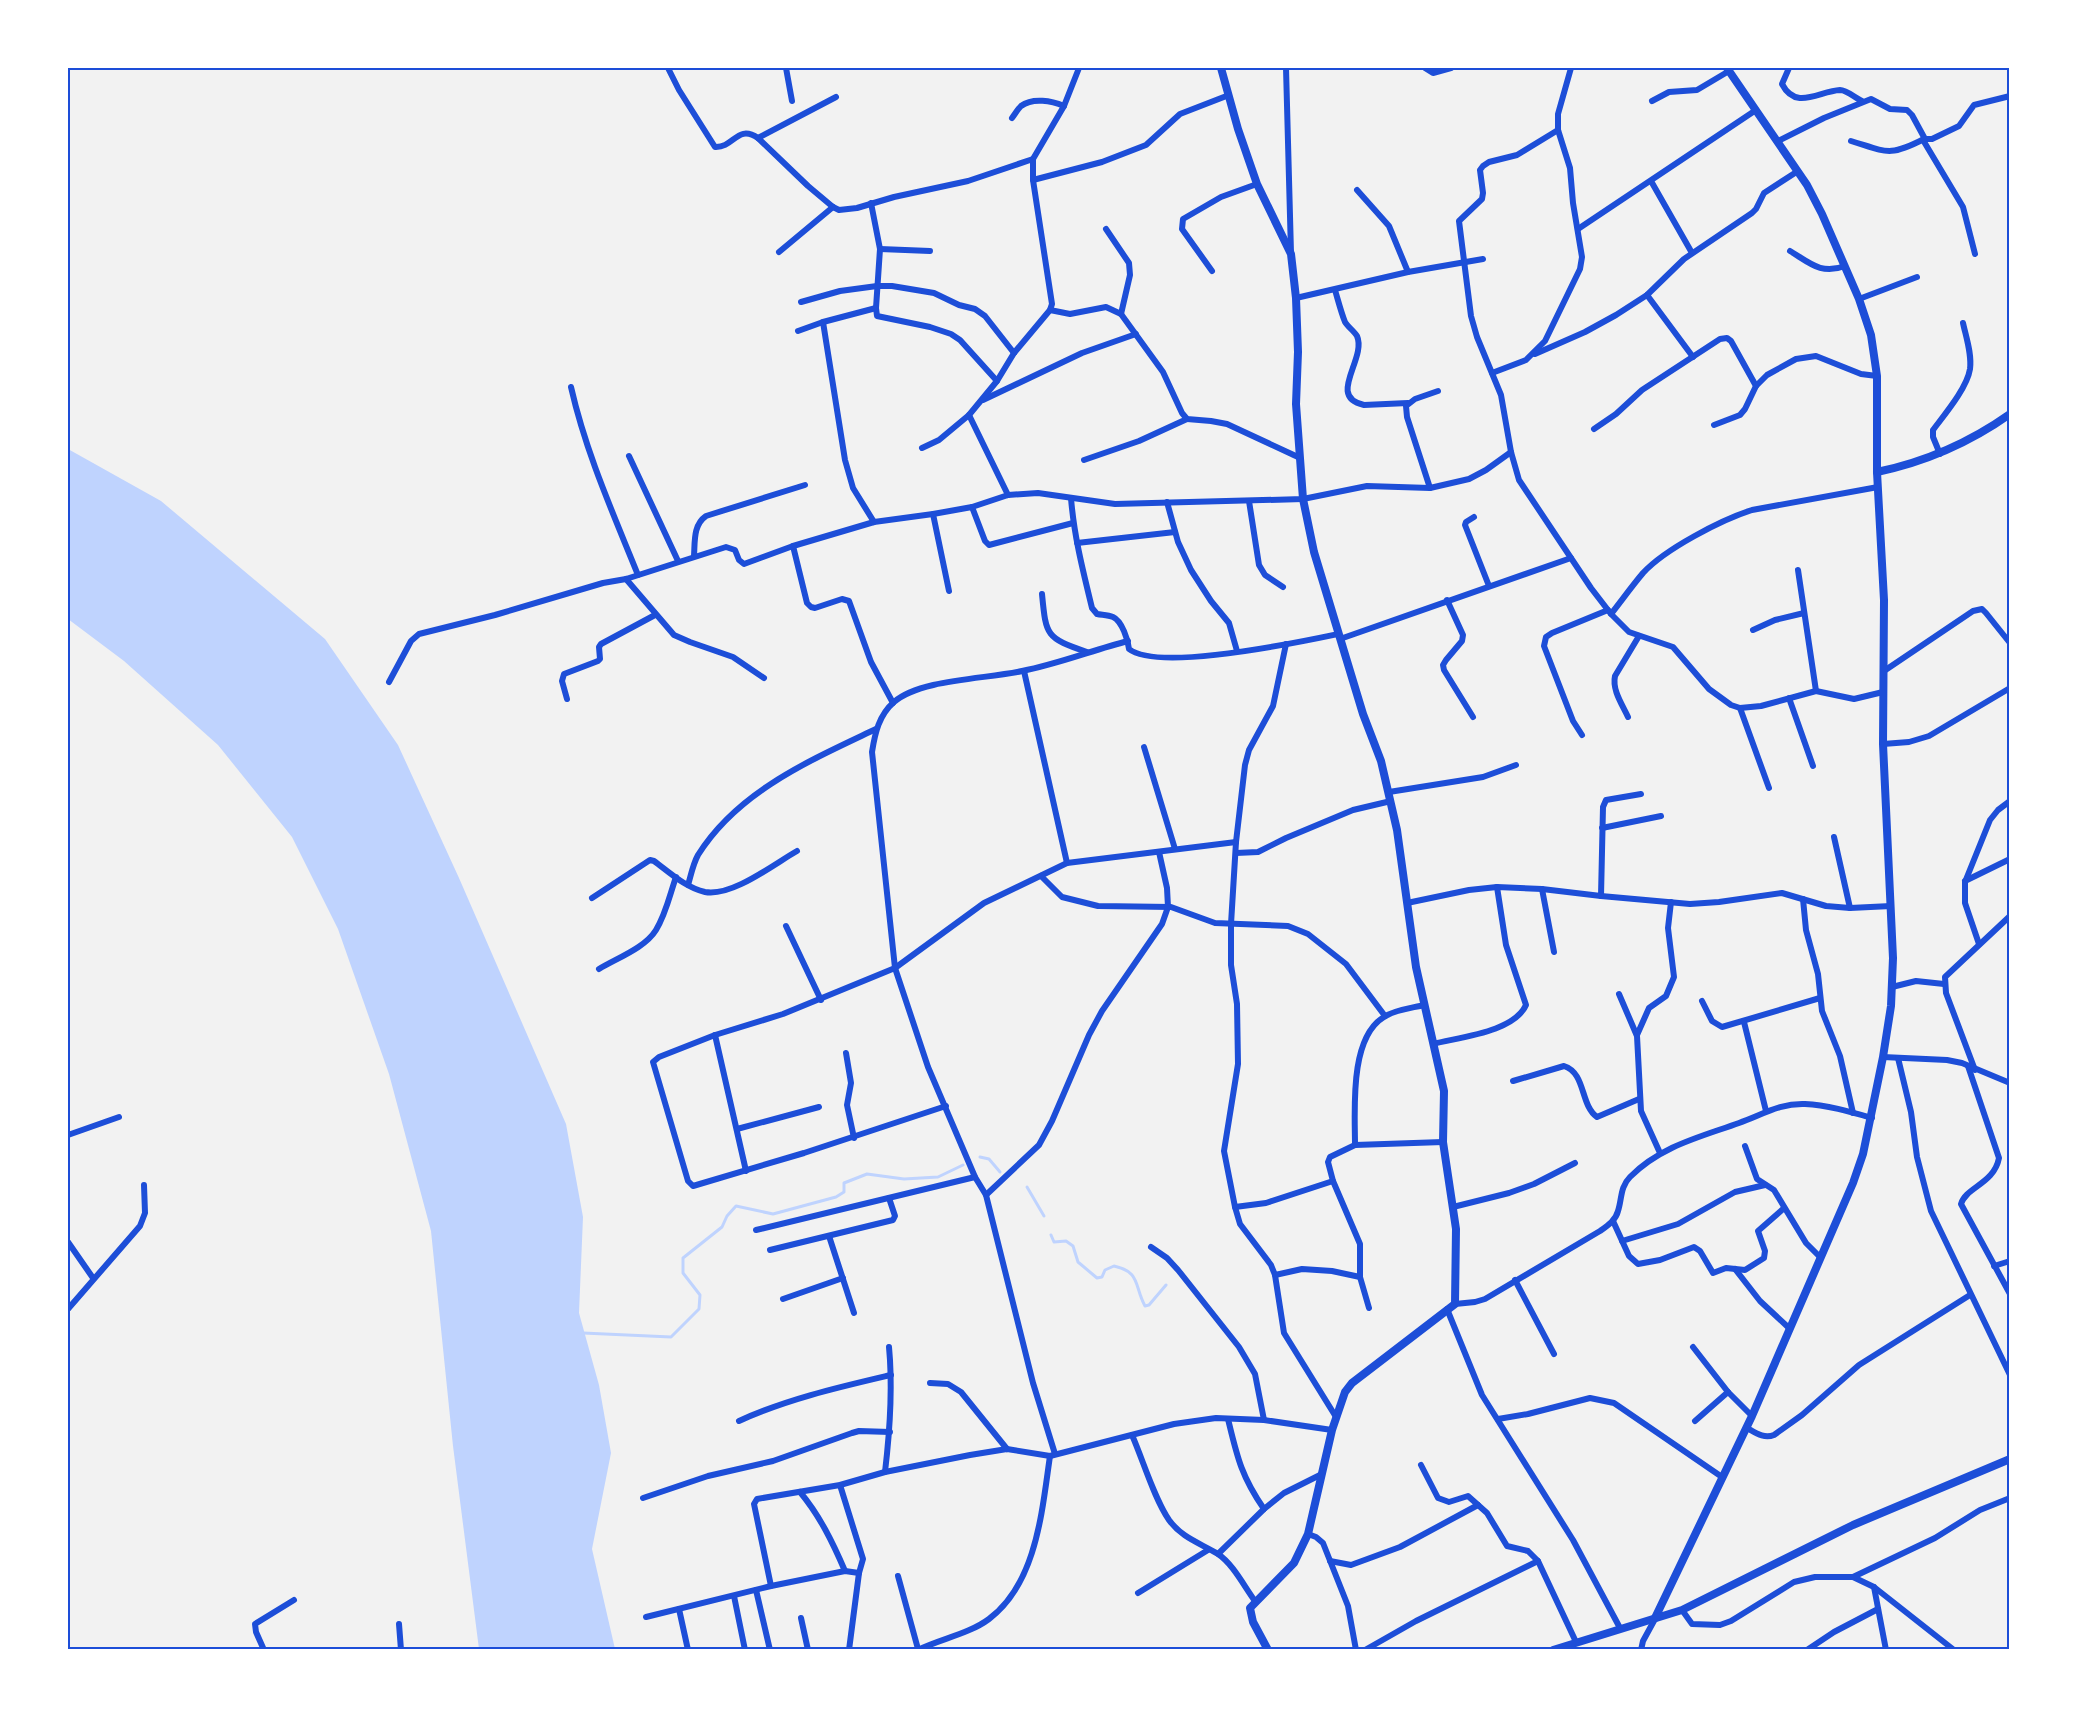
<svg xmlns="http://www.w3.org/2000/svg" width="2077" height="1717" font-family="'Asap Condensed',sans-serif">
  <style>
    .water { fill: #bfd3fe }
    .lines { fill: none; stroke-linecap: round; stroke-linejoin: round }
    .stream { stroke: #bfd3fe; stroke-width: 3 }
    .minor { stroke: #1d4ed8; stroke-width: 6 }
    .tertiary { stroke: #1d4ed8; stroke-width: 8 }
    .secondary { stroke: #1d4ed8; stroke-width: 8 }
    .neatline { fill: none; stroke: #1d4ed8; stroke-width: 2 }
  </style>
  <rect width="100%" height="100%" fill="#f2f2f2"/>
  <!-- water -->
  <path class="water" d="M68 449 161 501 325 639 398 745 459 878 566 1124 583 1217 579 1313 599 1385 611 1453 592 1549 615 1649H479L453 1446 431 1231 389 1074 338 929 292 837 218 745 124 661 68 619Z"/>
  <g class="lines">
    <!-- stream -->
    <g class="stream">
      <path d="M980 1157 989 1159 1000 1172"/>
      <path d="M1027 1187 1044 1216"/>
      <path d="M1051 1235 1054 1242 1066 1241 1073 1246 1078 1262 1097 1278 1102 1277 1105 1270 1114 1266C1141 1272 1134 1286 1145 1306L1149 1305 1166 1285"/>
      <path d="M583 1333 671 1337 699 1309 700 1295 683 1273V1258L722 1227 727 1216 736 1206 773 1214 836 1197 844 1192V1183L867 1174 904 1179 938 1177 963 1165"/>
    </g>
    <!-- minor -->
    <g class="minor">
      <path d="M668 68 679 90 715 147C734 148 737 124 758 138L808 186 833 207 839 210 857 208 894 197 968 181 1033 159"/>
      <path d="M786 68 792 101"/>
      <path d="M1286 68 1291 253"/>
      <path d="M1425 68 1433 73 1451 68"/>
      <path d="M1789 68 1782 84C1796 111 1819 91 1840 90 1847 90 1855 98 1862 101"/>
      <path d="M1652 101 1669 92 1697 90 1729 71"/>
      <path d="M1012 118C1015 114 1018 109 1021 106 1033 97 1052 101 1064 106"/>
      <path d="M1558 130 1517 155 1489 162 1483 166 1480 170 1483 193 1482 199 1459 221 1471 316 1477 337 1501 395 1511 452 1519 480 1591 588 1611 614 1629 632 1673 647 1709 689 1731 705 1740 708 1761 706 1816 691 1854 699 1883 692"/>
      <path d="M758 138 836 97"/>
      <path d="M1923 140 1963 207 1975 254"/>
      <path d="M1778 141 1824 118 1871 99 1890 109 1907 110 1912 115 1925 139H1932L1959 126 1974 105 2010 96"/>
      <path d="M1851 141C1887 152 1889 157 1924 139"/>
      <path d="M1033 180 1102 162 1146 145 1180 114 1229 95"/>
      <path d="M1651 181 1692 253"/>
      <path d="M1357 190 1389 226 1408 272"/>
      <path d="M871 203 880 249 876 308 877 316 930 327 951 334 960 340 997 381"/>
      <path d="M1106 229 1129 263 1130 275 1121 314"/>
      <path d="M1578 229 1756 110"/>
      <path d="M880 249 930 251"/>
      <path d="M1790 251C1810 263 1821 275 1845 266"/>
      <path d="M779 252 833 207"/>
      <path d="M1212 271 1182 229 1183 219 1221 197 1257 184"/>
      <path d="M1335 290C1338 300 1341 312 1345 322 1348 327 1354 331 1357 336 1367 359 1326 397 1364 405L1408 403"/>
      <path d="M1647 295 1693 357"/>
      <path d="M1296 298 1408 272 1483 259"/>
      <path d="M1859 299 1917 277"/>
      <path d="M801 302 840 291 877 286H892L934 293 959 305 975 309 985 316 1014 353"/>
      <path d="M1050 310 1070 314 1106 307 1121 314 1163 372 1182 413 1187 419 1211 421 1227 424 1298 457"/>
      <path d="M823 322 845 460 853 488 874 522"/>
      <path d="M798 331 823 322 876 308"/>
      <path d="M1535 354 1585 332 1616 315 1647 295 1684 259 1752 213 1756 209 1764 193 1798 171"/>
      <path d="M1492 373 1526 360 1545 341 1580 269 1582 257 1573 203 1570 168 1558 130V114L1571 68"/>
      <path d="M571 387C586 453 613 513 638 575"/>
      <path d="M983 400 1082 353 1136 334"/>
      <path d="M969 415 1008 495"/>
      <path d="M1714 425 1740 415 1745 409 1756 386 1767 375 1796 359 1816 356 1861 374 1877 376"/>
      <path d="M1594 429 1616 414 1642 390 1720 339 1727 338 1731 341 1756 386"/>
      <path d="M922 448 939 440 969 415 997 381 1014 353 1050 310 1052 304 1033 180V159L1064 106 1079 68"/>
      <path d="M1940 454 1933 437V430C1945 414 1967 388 1970 369 1972 354 1966 337 1963 323"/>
      <path d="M629 456 678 561"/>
      <path d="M1084 460 1139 441 1187 419"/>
      <path d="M1430 488 1407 417 1406 406 1415 399 1438 391"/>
      <path d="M1071 498C1074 536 1083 571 1092 608L1097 614C1102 615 1108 615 1113 617 1122 621 1128 640 1129 649 1158 672 1300 642 1338 634"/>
      <path d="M1249 501 1259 565 1265 575 1283 587"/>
      <path d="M1167 502 1178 542 1191 570 1211 601 1229 623 1237 651"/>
      <path d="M972 507 985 541 989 545 1073 523"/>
      <path d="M933 514 949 591"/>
      <path d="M1474 517 1466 522 1465 525 1489 586"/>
      <path d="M1077 543 1175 532"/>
      <path d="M793 546 807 603 811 607 815 608 842 599 849 601 871 662 893 703"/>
      <path d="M694 556C695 542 693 525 706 516L805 485"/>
      <path d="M1798 570 1816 691"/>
      <path d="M626 579 674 635 690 642 733 657 764 678"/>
      <path d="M1042 594C1046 636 1046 638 1087 652"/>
      <path d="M1447 600 1463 635 1462 641 1446 660 1443 665 1444 670 1473 717"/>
      <path d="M1611 614C1622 600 1632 586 1643 573 1665 549 1721 520 1752 510L1878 487"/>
      <path d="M1753 630 1775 620 1804 613"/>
      <path d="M1340 639 1571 558"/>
      <path d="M1286 644 1273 706 1249 750 1245 765 1236 842 1231 924V965L1237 1004 1238 1064 1224 1151 1235 1207 1240 1224 1271 1265 1275 1275 1284 1333 1336 1417"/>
      <path d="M1024 671 1067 863"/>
      <path d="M1884 671 1973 611 1982 609 1986 613 2010 643"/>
      <path d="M389 682 411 641 419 634 495 615 603 583 626 579 726 547 735 550 739 560 744 564 793 546 874 522 933 514 972 507 1008 495 1038 493 1115 504 1303 499 1367 486 1430 488 1469 479 1486 470 1511 452"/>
      <path d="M1789 698 1813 766"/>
      <path d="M567 699 562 681 564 674 598 661 600 659 599 647 601 644 655 615"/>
      <path d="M1740 708 1769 788"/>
      <path d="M1628 717C1622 704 1612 690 1615 676L1639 636"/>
      <path d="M1582 735 1573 721 1544 646 1546 637 1552 633 1608 610"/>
      <path d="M1883 744 1909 742 1929 736 2010 688"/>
      <path d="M1144 747 1175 849"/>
      <path d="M1389 792 1483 777 1516 765"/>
      <path d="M1602 828 1661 816"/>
      <path d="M1834 837 1850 908"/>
      <path d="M1236 853 1258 852 1286 838 1353 810 1391 801"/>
      <path d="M1041 876 1062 897 1098 906 1171 907 1215 923 1288 926 1308 934 1346 964 1385 1016"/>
      <path d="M1965 881 2010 859"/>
      <path d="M688 885C691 875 693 864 698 855 738 791 811 760 876 729"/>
      <path d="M1542 889 1554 952"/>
      <path d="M1601 896 1603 807 1606 800 1641 794"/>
      <path d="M592 898 650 860 654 861C669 872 686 888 705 892 732 897 774 864 797 851"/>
      <path d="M1803 899 1806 930 1818 974 1822 1011 1840 1056 1853 1113"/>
      <path d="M1407 903 1469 890 1497 887 1542 889 1601 896 1690 904 1719 902 1782 893 1826 906 1850 908 1891 906"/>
      <path d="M786 926 821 1000"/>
      <path d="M1979 944 1965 903V882L1990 820 1998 810 2010 801"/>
      <path d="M599 969C617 958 645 948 656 930 666 914 670 894 676 877"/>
      <path d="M1892 987 1916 981 1944 984"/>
      <path d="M1619 994 1637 1036 1641 1111 1660 1153"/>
      <path d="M1702 1001 1712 1021 1722 1027 1820 998"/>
      <path d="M1744 1022 1766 1111"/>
      <path d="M715 1035 746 1171"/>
      <path d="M1637 1035 1649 1008 1666 996 1674 977 1668 928 1671 902"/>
      <path d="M1433 1044C1460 1037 1514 1032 1526 1005L1506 945 1497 887"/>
      <path d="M846 1053 851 1083 847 1105 854 1138"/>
      <path d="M1883 1057 1947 1060 1962 1063 2010 1083"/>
      <path d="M1898 1058 1911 1112 1917 1157 1931 1211 2010 1375"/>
      <path d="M1968 1066 1999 1158C1994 1184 1966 1187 1961 1204L2010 1294"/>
      <path d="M1975 1070 1946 993 1945 977 2010 916"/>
      <path d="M1513 1081 1564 1066C1586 1073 1580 1105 1597 1117L1639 1099"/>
      <path d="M946 1106 804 1153 693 1186 688 1181 653 1062 659 1057 715 1035 783 1014 895 968 984 903 1067 863 1236 842"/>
      <path d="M737 1129 819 1107"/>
      <path d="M68 1135 119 1117"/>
      <path d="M1355 1145C1355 1111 1349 1038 1384 1017 1394 1010 1412 1008 1424 1005"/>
      <path d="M1745 1146 1757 1179 1774 1190 1806 1243 1820 1257"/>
      <path d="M986 1195 1039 1145 1052 1121 1089 1035 1102 1011 1162 924 1168 907 1167 888 1159 852"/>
      <path d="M1235 1207 1266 1203 1333 1181"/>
      <path d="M1453 1207 1509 1193 1534 1184 1575 1163"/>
      <path d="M1613 1221 1629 1256 1638 1264 1660 1260 1694 1247 1700 1251 1713 1273 1726 1268 1745 1270 1764 1258 1765 1251 1758 1231 1783 1209"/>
      <path d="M756 1230 975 1177"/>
      <path d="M829 1236 854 1313"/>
      <path d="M1622 1241 1678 1224 1735 1192 1765 1185"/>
      <path d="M68 1242 93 1278"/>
      <path d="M1151 1247 1167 1258 1178 1270 1239 1347 1255 1374 1264 1420"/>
      <path d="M770 1250 893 1220 895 1216 889 1198"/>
      <path d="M1994 1266 2010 1261"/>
      <path d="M1735 1269 1760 1301 1789 1328"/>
      <path d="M1275 1275 1302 1269 1332 1271 1360 1277"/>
      <path d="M1515 1280 1554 1354"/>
      <path d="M783 1299 843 1278"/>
      <path d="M1455 1304 1475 1302 1485 1299 1600 1231C1607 1226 1616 1220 1618 1211 1622 1199 1620 1187 1630 1177 1661 1146 1700 1137 1739 1123 1762 1115 1780 1103 1805 1104 1827 1105 1851 1112 1872 1118"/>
      <path d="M1369 1308 1360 1277V1244L1333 1181 1328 1162 1330 1157 1355 1145 1443 1142"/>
      <path d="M68 1309 140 1226 145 1213 144 1185"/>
      <path d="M1447 1309 1482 1395 1573 1540 1620 1628"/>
      <path d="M1693 1347 1728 1392 1752 1416"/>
      <path d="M930 1383 948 1384 961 1392 1007 1449"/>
      <path d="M1228 1419C1237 1456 1241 1476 1264 1509"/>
      <path d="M1498 1419 1528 1414 1590 1398 1614 1403 1722 1477"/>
      <path d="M739 1421C787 1399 840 1387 891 1375"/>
      <path d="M1695 1421 1728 1392"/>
      <path d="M1747 1428C1756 1433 1764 1439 1774 1435L1802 1415 1859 1365 1970 1295"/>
      <path d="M1132 1435C1143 1460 1154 1498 1169 1520 1182 1538 1200 1543 1218 1554 1233 1564 1244 1586 1255 1601"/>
      <path d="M1055 1454 1033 1383 986 1195 975 1177 928 1067 895 968 872 752C875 733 879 715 894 702 920 679 987 679 1022 671 1058 664 1093 650 1128 641"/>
      <path d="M1421 1465 1438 1498 1449 1502 1468 1496 1487 1513 1507 1546 1528 1551 1538 1561 1576 1642"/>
      <path d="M885 1472C890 1430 893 1389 889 1347"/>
      <path d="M840 1485 863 1559 859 1573 849 1650"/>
      <path d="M800 1492C820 1516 833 1543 845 1571"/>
      <path d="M643 1498 708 1476 773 1461 852 1433 859 1431 890 1432"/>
      <path d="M1308 1534 1316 1537 1323 1543 1348 1606 1356 1650"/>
      <path d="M1218 1554 1264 1509 1284 1493 1322 1474"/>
      <path d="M1330 1561 1351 1565 1400 1547 1478 1505"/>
      <path d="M898 1576 918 1649"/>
      <path d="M1853 1577 1935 1538 1980 1510 2010 1498"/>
      <path d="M771 1586 754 1504 757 1499 840 1485 885 1472 970 1455 1007 1449 1050 1456 1174 1424 1216 1418 1264 1420 1332 1430"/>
      <path d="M1874 1587 1886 1650"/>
      <path d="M756 1590 770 1650"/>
      <path d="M1138 1593 1208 1550"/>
      <path d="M734 1596 745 1650"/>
      <path d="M679 1609 688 1650"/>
      <path d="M1682 1610 1692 1624 1720 1625 1731 1621 1794 1582 1815 1577H1853L1874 1587 1954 1650"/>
      <path d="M646 1617 771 1586 845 1571 859 1573"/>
      <path d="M801 1618 808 1650"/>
      <path d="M399 1624 401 1650"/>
      <path d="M264 1650 256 1632 255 1624 294 1600"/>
      <path d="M918 1650C940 1639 969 1634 989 1619 1037 1583 1042 1510 1050 1456"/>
      <path d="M1365 1650 1416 1621 1538 1561"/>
      <path d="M1641 1650 1643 1641 1655 1619"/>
      <path d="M1807 1650 1834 1632 1878 1609"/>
    </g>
    <!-- tertiary -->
    <g class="tertiary">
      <path d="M1221 68 1238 129 1257 184 1291 254 1296 298 1298 352 1296 404 1303 499 1314 552 1363 714 1381 761 1397 830 1416 967 1444 1091 1443 1142 1456 1229 1455 1304 1352 1383 1345 1392 1332 1430 1308 1534 1294 1563 1250 1608 1253 1622 1268 1650"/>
      <path d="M1877 472C1925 462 1969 443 2010 414"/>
    </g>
    <!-- secondary -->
    <g class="secondary">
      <path d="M1655 1618 1752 1416 1853 1183 1863 1154 1883 1057 1891 1006 1893 958 1883 744 1884 600 1877 472V376L1871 335 1859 299 1822 214 1807 185 1727 68"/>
      <path d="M1553 1650 1682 1610 1853 1525 2010 1459"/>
    </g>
  </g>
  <!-- border -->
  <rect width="2077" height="1717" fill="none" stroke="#ffffff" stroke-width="138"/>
  <rect x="69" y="69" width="1939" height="1579" class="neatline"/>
</svg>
